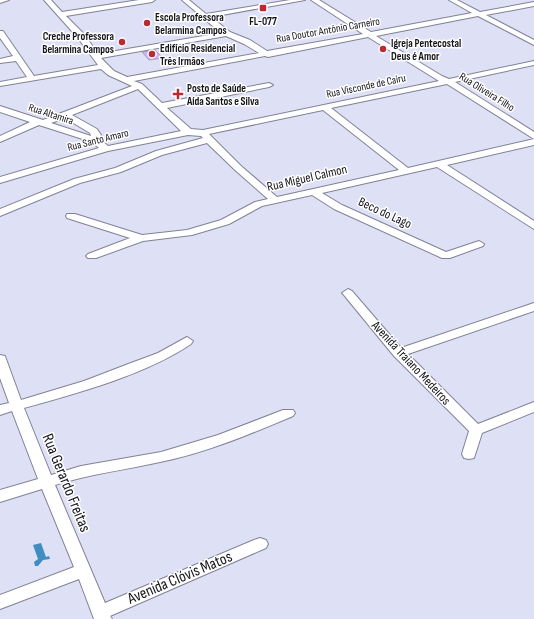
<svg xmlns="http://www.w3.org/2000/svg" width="534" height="619" font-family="'Sofia Sans Condensed',sans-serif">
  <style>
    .water { fill: #408dc1 }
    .building { fill: #cfb1fc; stroke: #a69fb1 }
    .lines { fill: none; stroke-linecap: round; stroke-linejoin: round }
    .street-casing { stroke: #818295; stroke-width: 2 }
    .street { fill: #fff; fill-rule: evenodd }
    .poi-dot { fill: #ba2a31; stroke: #fff; stroke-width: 1.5 }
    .labels { text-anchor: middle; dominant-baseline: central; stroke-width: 3; stroke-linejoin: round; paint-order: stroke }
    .far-poi-label { font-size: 11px; font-weight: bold; fill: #13131a; stroke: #fff; text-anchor: start }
    .far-street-label { font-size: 11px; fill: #13131a; stroke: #fff }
    .street-label { font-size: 13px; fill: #13131a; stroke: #fff }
    .near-street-label { font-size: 16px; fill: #13131a; stroke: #fff }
  </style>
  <rect width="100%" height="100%" fill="#dee0f5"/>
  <!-- water -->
  <path class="water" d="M41 543 46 557 49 556 50 559 43 560 38 566H35L34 562 38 559 33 545Z"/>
  <!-- building -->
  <path class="building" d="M155 50 163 58 149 60 142 52Z"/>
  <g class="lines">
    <!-- street casing -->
    <g class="street-casing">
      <g id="street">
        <path d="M0 0H9L0 3Z"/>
        <path d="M44 0H51L62 12 139 0H155L152 2 66 16 84 34 98 54 221 33 182 0H189L206 14 290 0H305L211 17 230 32 250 40 267 51 363 34 311 0H319L371 32 472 13 449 0H457L480 12 534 2V6L486 15 534 40V45L478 16 376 36 442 76 449 79 534 61V65L455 82 534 132V139L447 84 331 108 408 168 534 139V145L447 165 534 221V229L437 167 322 193 342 205 446 252 479 241 484 244 483 246 450 258H442L334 209 312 195 262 206 229 224 192 235 143 241 96 258H88L86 256 88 254 130 238 67 218 66 216 67 214H75L142 235 187 230 221 220 255 202 268 199 235 170 207 143 162 155 121 172 80 183 0 216V209L74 179 115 168 156 151 203 138 201 136 188 135 108 151 0 183V177L99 148 92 142 39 125 0 142V136L30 122 0 112V106L43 120 132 86 108 75 101 69 0 86V82L27 77 16 61 0 63V59L13 56 0 38V31H3L34 76 98 65 78 38ZM226 36 244 44 259 53 127 77 114 71 101 58ZM368 37 439 81 203 130 191 129 167 108 269 87 273 85 269 83 162 103 142 84 134 81 265 56 268 57ZM138 89 181 131 108 146 100 139 101 135 97 129 72 115ZM323 110 399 170 277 197 241 166 209 134ZM65 118 90 133 91 136 51 123Z"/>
        <path d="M348 289 352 291 401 348 534 303V311L408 354 478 424 534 402V412L482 433 474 458 469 459 464 458 462 454 469 431 394 356 344 295 342 293Z"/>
        <path d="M187 337 193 341 191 344C145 375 78 393 24 408L51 475 81 466 161 452 218 435 283 410H293L295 413 293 416C250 434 206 453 160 462 125 470 89 474 55 485L105 603 254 540 260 538 266 540 268 544 266 548 110 616 112 619H94L79 579 0 609V595L74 567 42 489 0 502V490L38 479 12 411 0 415V405L9 403 0 378V355L5 356 6 359 21 400 84 381 131 363 158 353Z"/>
      </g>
    </g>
    <!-- street -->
    <use href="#street" class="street"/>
  </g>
  <!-- markers -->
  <g class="poi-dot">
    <rect x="259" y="4" width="8" height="8" rx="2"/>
    <circle cx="147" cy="23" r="4"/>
    <circle cx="122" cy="42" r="4"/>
    <circle cx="383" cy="49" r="4"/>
    <circle cx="152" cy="54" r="4"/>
    <path d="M176 88h4v4h4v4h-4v4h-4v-4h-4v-4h4z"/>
  </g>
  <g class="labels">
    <!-- far-poi labels -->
    <g class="far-poi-label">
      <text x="155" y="17">Escola Professora<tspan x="155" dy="13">Belarmina Campos</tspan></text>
      <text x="263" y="21" text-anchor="middle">FL-077</text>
      <text x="114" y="36" text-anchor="end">Creche Professora<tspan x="114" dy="13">Belarmina Campos</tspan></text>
      <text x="391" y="43">Igreja Pentecostal<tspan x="391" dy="13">Deus é Amor</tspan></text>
      <text x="160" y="48">Edifício Residencial<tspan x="160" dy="13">Três Irmãos</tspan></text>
      <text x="187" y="88">Posto de Saúde<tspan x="187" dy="13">Aída Santos e Silva</tspan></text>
    </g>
    <!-- far-street labels -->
    <g class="far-street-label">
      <text transform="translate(328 30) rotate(-10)">Rua Doutor Antônio Carneiro</text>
      <text transform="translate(366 86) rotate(-12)">Rua Visconde de Cairu</text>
      <text transform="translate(487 92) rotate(32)">Rua Oliveira Filho</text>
      <text transform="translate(51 114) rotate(18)">Rua Altamira</text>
      <text transform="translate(98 140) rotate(-14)">Rua Santo Amaro</text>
    </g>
    <!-- street labels -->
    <g class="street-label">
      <text transform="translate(307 178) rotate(-13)">Rua Miguel Calmon</text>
      <text transform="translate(385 213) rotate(25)">Beco do Lago</text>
      <text transform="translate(411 363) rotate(47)">Avenida Traiano Medeiros</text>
    </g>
    <!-- near-street labels -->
    <g class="near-street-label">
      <text transform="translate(66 483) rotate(68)">Rua Gerardo Freitas</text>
      <text transform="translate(180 578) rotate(-23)">Avenida Clóvis Matos</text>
    </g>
  </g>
</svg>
